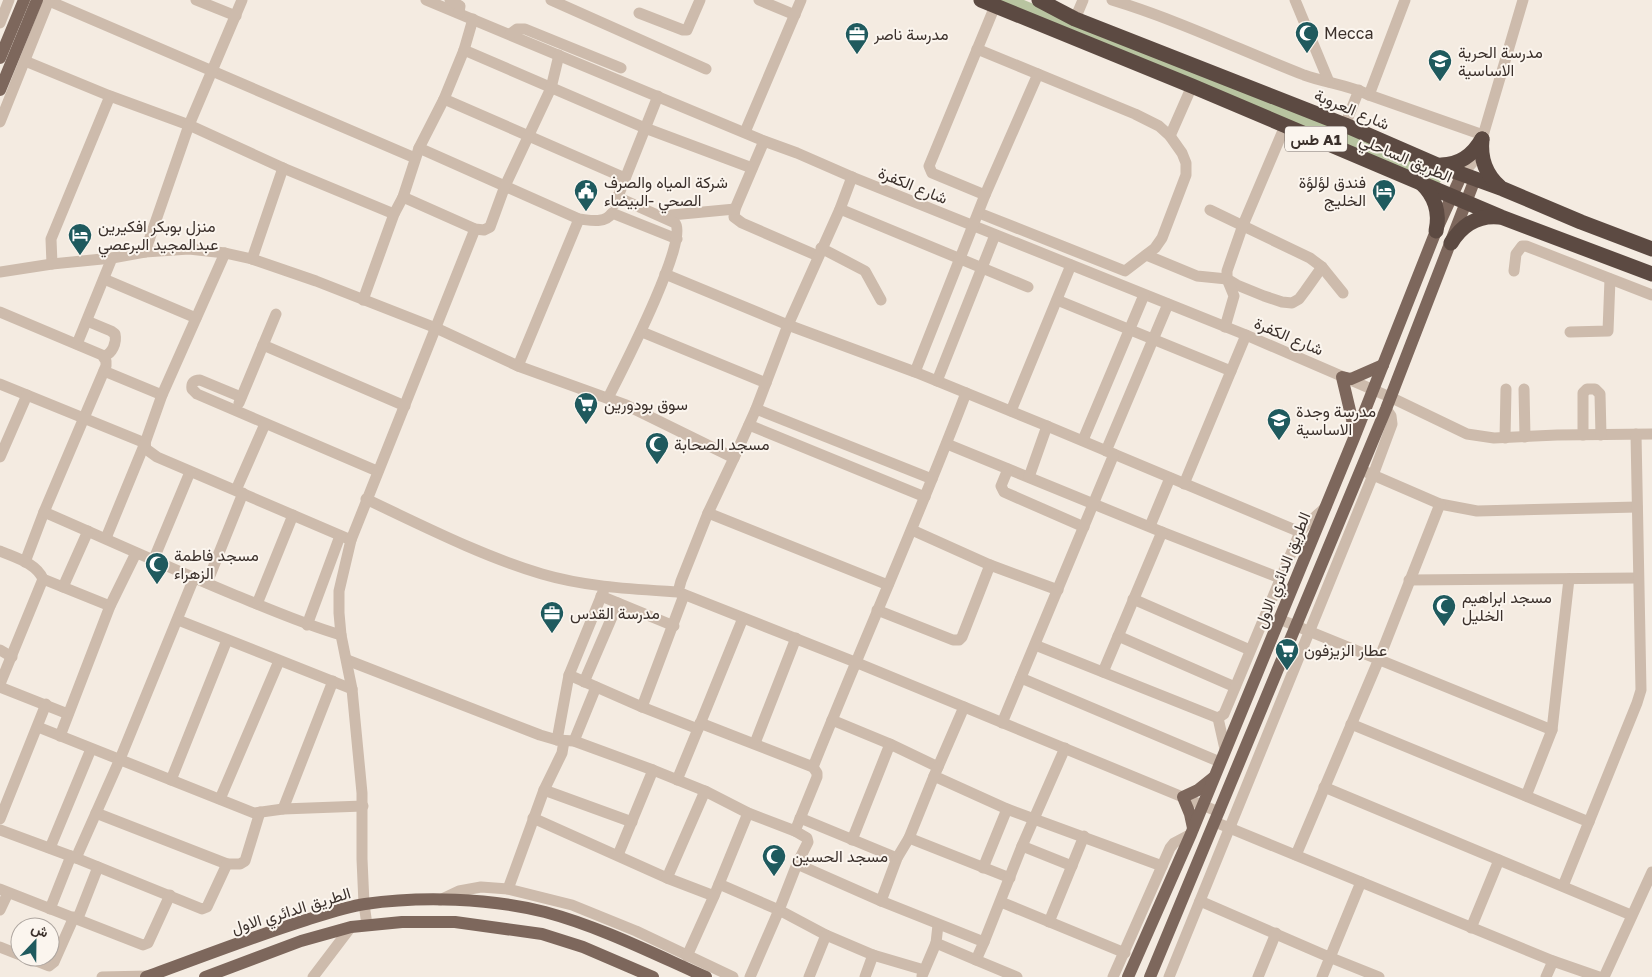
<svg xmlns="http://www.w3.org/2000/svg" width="1652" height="977" font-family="'Golos Text',Vazirmatn,sans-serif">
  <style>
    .green { fill: #b8c4a0 }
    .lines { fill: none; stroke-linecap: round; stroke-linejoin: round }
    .minor { stroke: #cdbbac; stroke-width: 11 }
    .major { stroke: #7d675c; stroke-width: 12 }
    .highway { stroke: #5c4a42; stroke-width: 15 }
    .labels { text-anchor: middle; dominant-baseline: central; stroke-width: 4; stroke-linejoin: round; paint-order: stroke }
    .shield { fill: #fbf5ee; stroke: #756b66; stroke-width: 1 }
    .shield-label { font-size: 15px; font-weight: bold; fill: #3b302b }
    .poi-label { font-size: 16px; fill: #3b302b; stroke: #fbf5ee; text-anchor: start }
    .street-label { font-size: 16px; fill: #3b302b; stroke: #fbf5ee }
  </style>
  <rect width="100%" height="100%" fill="#f4ebe1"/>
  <!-- green -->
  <path class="green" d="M994 0H1024L1337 128 1445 176 1439 184Z"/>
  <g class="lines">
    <!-- minor -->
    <g class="minor">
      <path d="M196 0 236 16"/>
      <path d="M426 0 764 141 797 153 852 177 1246 335 1390 397 1467 434 1494 438 1557 435 1652 434"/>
      <path d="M450 0 460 6 459 13"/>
      <path d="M551 0 706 69"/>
      <path d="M759 0 795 15"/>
      <path d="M1112 0C1178 20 1240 50 1304 75 1326 83 1349 85 1369 95L1483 135"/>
      <path d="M1295 0 1329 82"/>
      <path d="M49 1 415 158"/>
      <path d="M639 13 683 30H687L700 0"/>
      <path d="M1075 19 1083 0"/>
      <path d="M0 23 9 0"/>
      <path d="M510 34 517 29H525L621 68"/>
      <path d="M977 49 1135 114 1159 126 1170 136 1182 153 1186 163V175L1162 238 1155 248 1125 271 979 213"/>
      <path d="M464 50 645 128 752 168"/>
      <path d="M25 61 110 96 189 125 283 168 394 214"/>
      <path d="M1369 95 1405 0"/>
      <path d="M444 99 625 178"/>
      <path d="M0 122 49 0"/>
      <path d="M1345 125 1359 90"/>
      <path d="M745 132 801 0"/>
      <path d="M1170 136 1192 86"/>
      <path d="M764 141 735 209 734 217 742 223 818 256"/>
      <path d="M419 148 579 219C590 220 605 224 612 213L677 239"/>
      <path d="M1462 174 1474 161 1482 139 1523 0"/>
      <path d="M985 195 932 173 929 166 995 6"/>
      <path d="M403 197 475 229 484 230 490 227 505 186 551 88 559 55"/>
      <path d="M615 204 658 96"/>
      <path d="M840 209 1028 287"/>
      <path d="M1210 210 1310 258 1322 267 1343 293"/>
      <path d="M661 216 735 209"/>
      <path d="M821 248 865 271 881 300"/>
      <path d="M145 252 189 125 242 0"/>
      <path d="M1146 255 1197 276 1227 279 1237 285 1264 296 1282 302 1292 303 1299 299 1305 291 1322 267"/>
      <path d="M252 259 283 168"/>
      <path d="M52 264 51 239 110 96"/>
      <path d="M1514 271 1516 254 1522 246H1526L1652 295"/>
      <path d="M0 272 52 264 112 258 145 252 189 249 225 253 252 259 316 281 436 328 518 366 626 405 734 458 756 409 788 325 840 209 852 177"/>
      <path d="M665 274 788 325 915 372 1047 426 1300 532"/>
      <path d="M104 279 196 318"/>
      <path d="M363 300 394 214 403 197 419 148 444 99 464 50 473 19"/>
      <path d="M1057 300 1231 371"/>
      <path d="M0 312 102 355 106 361V366L44 512 25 562"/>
      <path d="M87 321 111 331 115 334C117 343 112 354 104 356"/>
      <path d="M1225 327 1234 296 1227 279V271L1243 225 1285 126"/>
      <path d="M642 332 766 383"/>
      <path d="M1570 332 1608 331 1610 279"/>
      <path d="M77 344 112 258"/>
      <path d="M263 345 405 406"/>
      <path d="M518 366 579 219"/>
      <path d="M104 371 162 395"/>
      <path d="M915 372 985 195 1038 74"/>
      <path d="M937 381 995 235"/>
      <path d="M0 384 145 443"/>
      <path d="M1524 389 1525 437"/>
      <path d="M241 397 200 380C194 380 191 383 192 389L197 394 377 471"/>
      <path d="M608 398C619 376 690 239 675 223L617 197"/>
      <path d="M239 403 276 314"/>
      <path d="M756 409 932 479"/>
      <path d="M1011 411 1071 265"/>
      <path d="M749 425 925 497"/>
      <path d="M1583 435V393L1587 389H1595L1600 394 1601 435"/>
      <path d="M1505 438 1506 389"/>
      <path d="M1083 440 1144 295"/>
      <path d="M145 443 146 449 157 457 351 540"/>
      <path d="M947 444 1162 532 1280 578"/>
      <path d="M1106 451 1168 304"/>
      <path d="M0 457 27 395"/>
      <path d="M734 458 708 513 681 581 678 592 855 662 1219 812"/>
      <path d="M1008 469 1001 486 1004 492 1084 527"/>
      <path d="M1366 472 1440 504 1477 511 1637 507"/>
      <path d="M1029 477 1047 426"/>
      <path d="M1184 484 1246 335"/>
      <path d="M236 490 265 424"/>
      <path d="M366 499C423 526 482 556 542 574 586 587 632 589 678 592"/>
      <path d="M44 512C106 539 168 567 230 593 267 608 303 624 341 635"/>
      <path d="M708 513 888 585"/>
      <path d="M1150 526 1170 478"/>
      <path d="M912 530 990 565 1058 590"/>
      <path d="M106 538 145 443 162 395 225 253"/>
      <path d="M0 551C16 558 36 563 43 579L0 684"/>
      <path d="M153 561 190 472"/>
      <path d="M43 579 110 606"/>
      <path d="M1409 580 1638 578"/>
      <path d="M207 583 243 493"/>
      <path d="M63 587 88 531"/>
      <path d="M601 596 674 626"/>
      <path d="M1133 599 1250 650"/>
      <path d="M257 604 293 515"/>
      <path d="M877 610 953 640H959L962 637 990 565"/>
      <path d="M1279 619 1552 730"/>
      <path d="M178 620 352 689"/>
      <path d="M307 625 340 536"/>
      <path d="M1118 636 1235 687"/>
      <path d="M1035 645 1218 718 1224 714 1300 532 1307 524 1326 507"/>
      <path d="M0 650 12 657"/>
      <path d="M347 660 540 735 557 740 574 741 653 770 705 791 748 813 795 831 817 777V773L813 767 700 723"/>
      <path d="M1103 672 1162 532"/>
      <path d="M569 675 642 707 698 729 743 618"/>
      <path d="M1021 678 1220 762"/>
      <path d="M584 682 618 603"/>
      <path d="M0 687 68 714"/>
      <path d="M642 707 684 595"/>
      <path d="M1218 718 1225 749"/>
      <path d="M832 720 890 744 938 767 964 707"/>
      <path d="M1002 723 1114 454"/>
      <path d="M1351 724 1589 822"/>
      <path d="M38 727 254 813 283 809 363 806"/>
      <path d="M60 736 110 606 136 553"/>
      <path d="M557 740 569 675 605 587"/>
      <path d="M574 741 596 687"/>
      <path d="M755 743 796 638"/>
      <path d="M813 767C863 642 918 519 966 393"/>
      <path d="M938 767 934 776 1007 809 1162 866"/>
      <path d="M171 780 227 640"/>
      <path d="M677 780 698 729"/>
      <path d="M1324 787 1631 915"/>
      <path d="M544 790 632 822"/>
      <path d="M1526 796 1552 730 1569 579"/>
      <path d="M220 799 279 661"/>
      <path d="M283 809 333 681"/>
      <path d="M96 813 227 864"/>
      <path d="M533 818 667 878 714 896 719 884 779 910 797 864 808 842 807 838 795 831"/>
      <path d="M800 818 897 858 881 901"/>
      <path d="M0 819 46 704"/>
      <path d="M1215 822 1553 961 1599 977"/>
      <path d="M0 830 76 858 202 909 207 907 227 864H240L245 861 260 812"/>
      <path d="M909 838 1010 878"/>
      <path d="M852 840 890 744"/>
      <path d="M1022 846 1072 866"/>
      <path d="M50 848 91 749"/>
      <path d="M618 855 653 770"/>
      <path d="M1296 855 1379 659 1440 504"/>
      <path d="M76 858 120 759 194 578"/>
      <path d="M897 858 909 838 934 776"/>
      <path d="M797 864 881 901 984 942 976 960 1017 977"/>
      <path d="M983 868 1007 809"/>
      <path d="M667 878 705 791"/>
      <path d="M719 884 748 813"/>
      <path d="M1563 886 1637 703 1641 690 1636 434"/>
      <path d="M0 889 143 945 148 943 170 895"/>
      <path d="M508 889 544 790 562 753 564 741"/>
      <path d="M440 900 459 891 481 887 508 889 572 905 636 931 733 977"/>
      <path d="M1200 901 1329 957 1379 977"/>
      <path d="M1001 902 1125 953"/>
      <path d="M50 909 71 856"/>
      <path d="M0 910 8 893"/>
      <path d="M78 918 98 867"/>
      <path d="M1049 922 1084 836"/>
      <path d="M367 925 364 904 362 859V793L352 689 341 635 339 613V591L351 540 475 229"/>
      <path d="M938 925 936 943 976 960"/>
      <path d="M1471 928 1499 860"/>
      <path d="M984 942 1022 846 1065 748"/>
      <path d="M0 947 20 955"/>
      <path d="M687 956 714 896"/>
      <path d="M26 957 49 966 54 962 74 917"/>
      <path d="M922 976 936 943"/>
      <path d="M102 977 148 976"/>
      <path d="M313 977 351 927"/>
      <path d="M750 977 779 910 826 935 873 955 924 970"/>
      <path d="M809 977 826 935"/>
      <path d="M865 977 873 955"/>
      <path d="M1113 977 1170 848 1174 843 1191 834"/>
      <path d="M1169 977 1373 475 1392 424 1391 416 1386 409"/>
      <path d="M1258 977 1276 933"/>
      <path d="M1322 977 1361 882"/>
      <path d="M1546 977 1553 961"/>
      <path d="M1604 977 1652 872"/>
    </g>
    <!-- major -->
    <g class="major">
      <path d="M0 58 24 0"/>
      <path d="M0 90 37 0"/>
      <path d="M1354 435 1352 419 1342 377 1351 379 1383 365"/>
      <path d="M1193 828 1190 814 1183 797 1198 790 1213 778"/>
      <path d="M146 977C199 958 252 937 306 920 325 914 345 907 365 904 421 896 490 898 545 912 601 927 654 954 706 977"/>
      <path d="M205 977 301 941 351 927 402 922H455L542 934 583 947 653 977"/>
      <path d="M1128 977 1191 834 1354 438 1436 231 1462 174"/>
      <path d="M1150 977 1386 409 1475 179"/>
    </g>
    <!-- highway -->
    <g class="highway">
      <path d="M981 0 1192 86 1501 217 1652 274"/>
      <path d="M1039 0 1075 19 1345 125 1437 165 1503 189 1581 222 1652 249"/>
      <path d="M1482 139C1480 158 1485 174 1500 187"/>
      <path d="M1441 165C1459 165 1473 155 1482 139"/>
      <path d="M1421 183C1435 196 1440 213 1436 231"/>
      <path d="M1451 243C1462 225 1478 215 1499 217"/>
    </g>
  </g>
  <!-- icons -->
  <defs>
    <g id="mosque-pin" transform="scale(1.25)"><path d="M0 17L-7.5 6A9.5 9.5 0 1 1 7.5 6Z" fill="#1f5a5e" stroke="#fbf5ee"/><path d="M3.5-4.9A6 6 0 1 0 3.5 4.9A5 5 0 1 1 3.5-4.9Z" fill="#fff"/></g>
    <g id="office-pin" transform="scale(1.25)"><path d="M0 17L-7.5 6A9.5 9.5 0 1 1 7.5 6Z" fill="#1f5a5e" stroke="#fbf5ee"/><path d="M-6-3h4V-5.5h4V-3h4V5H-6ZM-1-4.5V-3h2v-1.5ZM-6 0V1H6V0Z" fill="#fff"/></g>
    <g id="school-pin" transform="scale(1.25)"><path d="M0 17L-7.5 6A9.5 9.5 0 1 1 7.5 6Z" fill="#1f5a5e" stroke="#fbf5ee"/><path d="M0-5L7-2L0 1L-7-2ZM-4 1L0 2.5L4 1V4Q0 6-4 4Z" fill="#fff"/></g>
    <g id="civic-pin" transform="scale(1.25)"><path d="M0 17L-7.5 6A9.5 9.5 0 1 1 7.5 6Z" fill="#1f5a5e" stroke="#fbf5ee"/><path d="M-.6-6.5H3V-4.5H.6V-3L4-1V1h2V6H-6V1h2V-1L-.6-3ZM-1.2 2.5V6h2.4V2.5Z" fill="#fff"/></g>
    <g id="hotel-pin" transform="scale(1.25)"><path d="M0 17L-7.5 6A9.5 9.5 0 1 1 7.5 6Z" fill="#1f5a5e" stroke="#fbf5ee"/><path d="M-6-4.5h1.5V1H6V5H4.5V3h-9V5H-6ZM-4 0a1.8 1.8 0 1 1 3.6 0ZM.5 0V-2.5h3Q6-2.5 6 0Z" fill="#fff"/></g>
    <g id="supermarket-pin" transform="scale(1.25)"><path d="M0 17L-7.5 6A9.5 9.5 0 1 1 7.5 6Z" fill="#1f5a5e" stroke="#fbf5ee"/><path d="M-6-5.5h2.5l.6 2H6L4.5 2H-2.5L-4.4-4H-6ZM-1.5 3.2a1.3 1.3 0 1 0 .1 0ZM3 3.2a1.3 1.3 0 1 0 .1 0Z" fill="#fff"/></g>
  </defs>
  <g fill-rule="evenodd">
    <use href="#mosque-pin" x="1307" y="33"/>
    <use href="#office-pin" x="857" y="34"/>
    <use href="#school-pin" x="1440" y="61"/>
    <use href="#civic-pin" x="586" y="191"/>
    <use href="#hotel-pin" x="1384" y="191"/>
    <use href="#hotel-pin" x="80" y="235"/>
    <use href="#supermarket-pin" x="586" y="404"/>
    <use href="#school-pin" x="1279" y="420"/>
    <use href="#mosque-pin" x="657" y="444"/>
    <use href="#mosque-pin" x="157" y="564"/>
    <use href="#mosque-pin" x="1444" y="606"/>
    <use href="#office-pin" x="552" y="613"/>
    <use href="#supermarket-pin" x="1287" y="650"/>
    <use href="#mosque-pin" x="774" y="856"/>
  </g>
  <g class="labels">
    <!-- shield labels -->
    <rect class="shield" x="1285" y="126.5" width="62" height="25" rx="4"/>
    <g class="shield-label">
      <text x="1316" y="139">طس A1</text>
    </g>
    <!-- poi labels -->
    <g class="poi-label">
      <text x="1324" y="33">Mecca</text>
      <text x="874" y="34">مدرسة ناصر</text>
      <text x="1458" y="52">مدرسة الحرية<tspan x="1458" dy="18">الاساسية</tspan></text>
      <text x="604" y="182">شركة المياه والصرف<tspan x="604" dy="18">الصحي -البيضاء</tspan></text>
      <text x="1366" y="182" text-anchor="end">فندق لؤلؤة<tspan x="1366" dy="18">الخليج</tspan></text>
      <text x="98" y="226">منزل بوبكر افكيرين<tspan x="98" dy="18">عبدالمجيد البرعصي</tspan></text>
      <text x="604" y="404">سوق بودورين</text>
      <text x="1296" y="411">مدرسة وجدة<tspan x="1296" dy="18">الاساسية</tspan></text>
      <text x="674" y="444">مسجد الصحابة</text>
      <text x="174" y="555">مسجد فاطمة<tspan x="174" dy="18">الزهراء</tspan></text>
      <text x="1462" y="597">مسجد ابراهيم<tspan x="1462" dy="18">الخليل</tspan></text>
      <text x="570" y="613">مدرسة القدس</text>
      <text x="1304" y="650">عطار الزيزفون</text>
      <text x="792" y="856">مسجد الحسين</text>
    </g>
    <!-- street labels -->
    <g class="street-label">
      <text transform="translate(1352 109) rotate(23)">شارع العروبة</text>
      <text transform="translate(1406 158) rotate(23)">الطريق الساحلي</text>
      <text transform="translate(913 185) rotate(22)">شارع الكفرة</text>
      <text transform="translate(1289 336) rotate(23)">شارع الكفرة</text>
      <text transform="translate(1282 570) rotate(-68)">الطريق الدائري الاول</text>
      <text transform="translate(291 910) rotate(-17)">الطريق الدائري الاول</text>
    </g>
  </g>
  <!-- north arrow -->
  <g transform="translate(35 942) rotate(22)"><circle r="24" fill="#fbf5ee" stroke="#aea6a0"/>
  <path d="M0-4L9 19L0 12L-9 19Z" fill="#1f5a5e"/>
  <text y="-8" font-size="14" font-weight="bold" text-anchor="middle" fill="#3b302b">ش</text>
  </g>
</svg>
